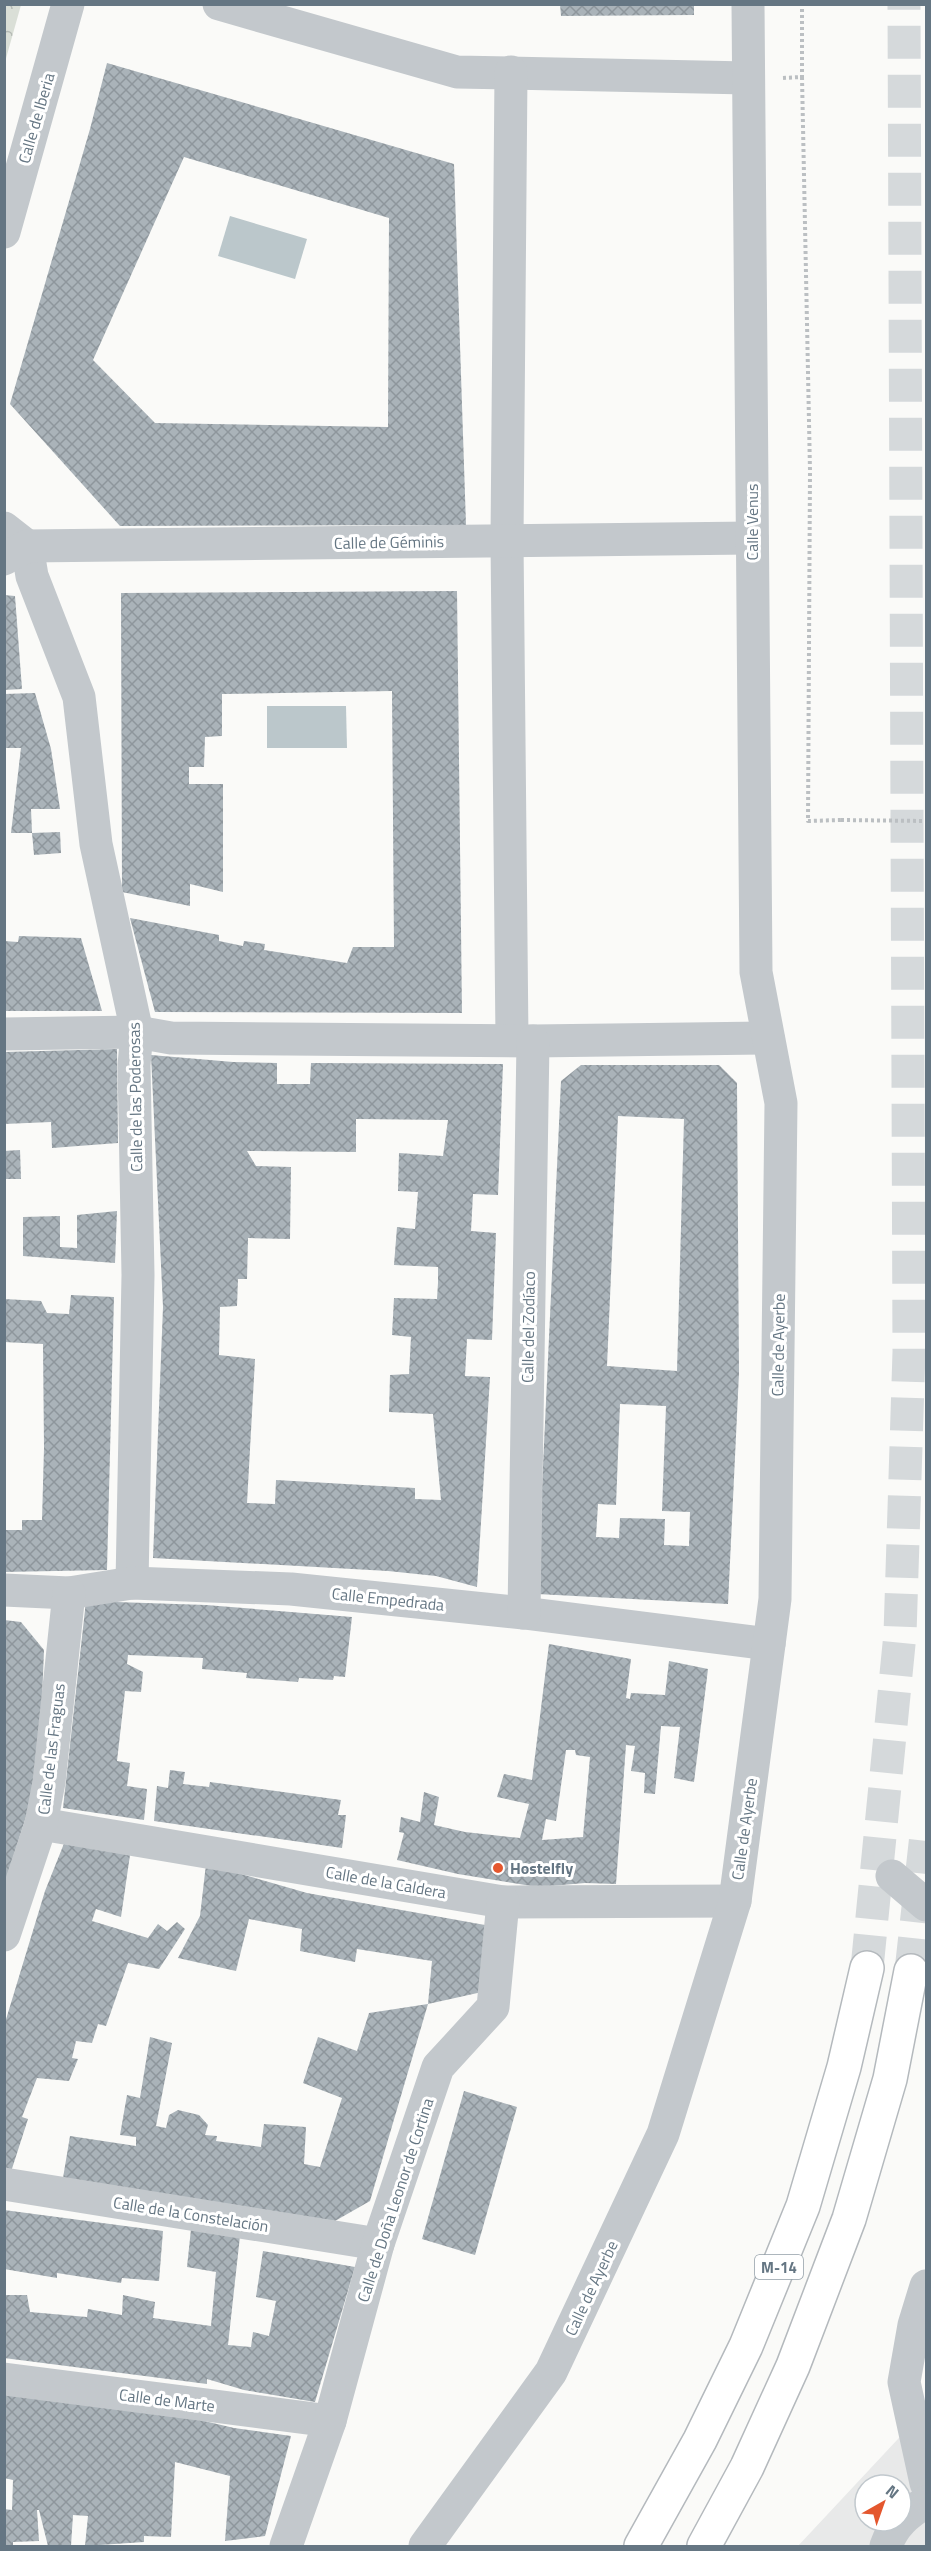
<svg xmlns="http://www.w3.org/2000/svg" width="931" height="2551" font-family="'Titillium Web',sans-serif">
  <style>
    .built { fill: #e8e9e9; fill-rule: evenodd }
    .forest { fill: url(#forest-crowns) }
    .water { fill: #bbc7cb }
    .building { fill: url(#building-cross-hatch); fill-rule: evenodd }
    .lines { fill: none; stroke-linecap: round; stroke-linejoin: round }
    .highway-tunnel { stroke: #d5d9db; stroke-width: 33; stroke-dasharray: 33 16; stroke-linecap: butt }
    .highway-casing { stroke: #b4b9bd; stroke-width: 36 }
    .path { stroke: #bbbfc2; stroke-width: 4; stroke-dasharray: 3 3; stroke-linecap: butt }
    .minor { stroke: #c3c8cc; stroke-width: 33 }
    .highway { stroke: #fff; stroke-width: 33 }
    .path-bridge { stroke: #bbbfc2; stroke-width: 4; stroke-dasharray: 3 3; stroke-linecap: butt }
    .poi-dot { fill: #e4572e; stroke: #fff; stroke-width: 2 }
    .labels { text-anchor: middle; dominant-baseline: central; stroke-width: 6; stroke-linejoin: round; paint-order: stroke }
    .shield { fill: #fff; stroke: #939fa8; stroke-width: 1.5 }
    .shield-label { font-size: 15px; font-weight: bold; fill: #657683 }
    .street-label { font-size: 16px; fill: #657683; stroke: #fff }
    .poi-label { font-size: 16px; font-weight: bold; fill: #657683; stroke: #fff; text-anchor: start }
  </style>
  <defs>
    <pattern id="forest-crowns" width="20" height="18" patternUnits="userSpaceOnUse" patternTransform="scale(1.5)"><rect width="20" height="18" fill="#dadfd7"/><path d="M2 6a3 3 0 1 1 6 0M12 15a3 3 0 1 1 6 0" fill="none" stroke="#b4b9b4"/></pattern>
    <pattern id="building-cross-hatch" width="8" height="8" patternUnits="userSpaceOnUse" patternTransform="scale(1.5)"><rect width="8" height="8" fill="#aab3b9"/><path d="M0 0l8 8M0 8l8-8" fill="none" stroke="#8e969c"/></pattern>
  </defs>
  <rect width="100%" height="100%" fill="#fafaf8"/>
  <!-- built -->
  <path class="built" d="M926 2409V2546H798ZM865 2485H901V2521H865Z"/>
  <!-- forest -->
  <path class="forest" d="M5 4 21 5 5 62 4 5Z"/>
  <!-- water -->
  <g class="water">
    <path d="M230 216 307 239 295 279 218 256Z"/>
    <path d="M267 706H346L347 748H267Z"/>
  </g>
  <!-- building -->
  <g class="building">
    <path d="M560 4H694V15L561 16Z"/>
    <path d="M107 63 454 164 466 525 120 526 10 404 90 129ZM184 157 389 218 388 427 155 423 93 360Z"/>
    <path d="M457 591 462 1013 155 1012 130 918 219 935V941L243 946 244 941 265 944 264 950 347 963 353 947H394L392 691 222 694V736L205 737 204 767H189V784H223V892L190 884V906L122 892 121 593Z"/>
    <path d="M4 595 15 596 22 689 4 690Z"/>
    <path d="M35 693 51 749 60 809H31L32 833H11L21 748H4V694Z"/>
    <path d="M60 832 61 853 34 855 32 833Z"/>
    <path d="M19 936 81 938 102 1011H4V941L18 942Z"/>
    <path d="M117 1049 118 1143 52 1148 51 1122 4 1124V1052Z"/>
    <path d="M151 1055 233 1062 277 1063V1084H310L311 1063 503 1064 498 1195 473 1194 471 1231 496 1233 492 1340 467 1339 465 1376 490 1377 477 1587 436 1576 388 1571 153 1558 163 1307ZM356 1119 448 1120 443 1156 399 1153 398 1191 418 1192 415 1229 397 1227 394 1265 438 1267V1283L437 1299 394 1298 392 1335 411 1337 409 1374 390 1375 389 1412 433 1414 441 1500 415 1499V1488L276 1480 275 1504 247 1503 255 1359 219 1355 220 1307 237 1306 238 1279H247L248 1238 290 1239 291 1167 256 1166 247 1151 356 1152Z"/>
    <path d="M581 1065H719L737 1083 739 1373 728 1604 537 1594 561 1081ZM618 1116 684 1119 677 1371 607 1366ZM620 1404 666 1406 662 1511 690 1512 689 1546 664 1545 665 1519 620 1518 619 1538 596 1537 598 1504 616 1505Z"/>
    <path d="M20 1150 21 1179H4V1151Z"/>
    <path d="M117 1211 115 1263 23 1256V1217L60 1216V1247L77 1248V1215Z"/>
    <path d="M71 1295 114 1297 107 1570 4 1572V1530H22V1520H42L44 1448 43 1344 4 1342V1299L41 1301 47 1313 69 1314Z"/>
    <path d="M86 1601 206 1605 352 1617 345 1677 334 1676 333 1680 299 1678 298 1682 246 1678 247 1673 202 1669 203 1658 128 1655 127 1664 143 1672 141 1692 125 1691 117 1761 130 1763 127 1786 147 1789 144 1820 63 1808Z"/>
    <path d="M4 1620 21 1622 44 1650 39 1776 4 1886Z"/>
    <path d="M549 1644 631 1659 626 1698 630 1699 631 1693 665 1695 669 1661 708 1669 694 1782 674 1778 680 1727 661 1726 655 1794 644 1793 645 1773 631 1771 635 1746 626 1745 616 1884 585 1883 538 1887 458 1874 397 1860 404 1833 399 1832 401 1817 420 1822 424 1792 439 1797 434 1825 465 1832 520 1838 529 1804 497 1797 504 1774 532 1780ZM566 1750H575L576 1755 590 1757 583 1837 542 1840 546 1819 556 1821Z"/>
    <path d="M170 1770 185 1772 183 1784 209 1787 210 1782 341 1800 338 1815H346L342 1848 154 1821 157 1786 168 1788Z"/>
    <path d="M65 1841 130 1855 121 1917 96 1909 92 1921 148 1938 158 1924 167 1931 177 1922 185 1929 159 1969 128 1963 106 2026 98 2024 92 2043 76 2041 72 2058 78 2059 69 2081 37 2078 22 2117 28 2119 9 2178 4 2176V2026L45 1891Z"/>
    <path d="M206 1864 307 1893 485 1925 482 1992 428 2004 432 1961 357 1949 355 1962 300 1951 302 1929 249 1919 236 1971 178 1958 200 1916Z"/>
    <path d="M428 2004 370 2201 335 2221 63 2178 70 2136 136 2146V2137L120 2135 127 2095 140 2098 150 2037 172 2043 156 2126 166 2128 169 2115 178 2110 199 2115 208 2125 205 2135 217 2136 216 2141 261 2147 264 2124 306 2127 304 2164 320 2167 342 2098 303 2083 318 2037 357 2051 369 2013Z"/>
    <path d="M464 2091 517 2107 475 2255 422 2239Z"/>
    <path d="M4 2210 163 2231 159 2281 122 2278 121 2283 57 2273V2278L4 2269Z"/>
    <path d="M191 2229 240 2236 228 2345 251 2347 253 2332 269 2336 276 2301 256 2297 263 2251 355 2267 315 2402 244 2390 207 2379V2384L4 2358V2295H27L30 2312 87 2317 88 2309 122 2315 123 2295 155 2302 153 2318 211 2326 216 2272 187 2267Z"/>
    <path d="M4 2389 183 2416 234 2428 291 2436 265 2536 225 2541 230 2476 175 2462 171 2537 144 2536V2542L85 2546 88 2516 73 2515 71 2546H48L39 2510H37L39 2541 13 2542V2546H4V2509L12 2510 13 2480 4 2478Z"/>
  </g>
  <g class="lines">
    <!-- highway-tunnel -->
    <g class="highway-tunnel">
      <path d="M867 1968 900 1634 909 1352 904 4"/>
      <path d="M911 1971 926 1835"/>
    </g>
    <!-- highway casing -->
    <g class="highway-casing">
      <g id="highway">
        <path d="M641 2546 700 2440 746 2346 803 2206 844 2067 867 1968"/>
        <path d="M704 2546 747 2467 793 2366 849 2219 890 2079 911 1971"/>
      </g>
    </g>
    <!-- path -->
    <g class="path">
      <path d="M802 77 810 471 808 821 841 820"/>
      <path d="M783 78 802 77V4"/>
    </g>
    <!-- minor -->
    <g class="minor">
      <path d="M219 4 457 72 748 78"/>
      <path d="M511 72 507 540 512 1040"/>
      <path d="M4 232 68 4"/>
      <path d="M4 528 27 546 32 576 79 697 96 844 137 1032 134 1065 138 1275 132 1583"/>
      <path d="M4 559 27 546 752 538"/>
      <path d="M4 1034 137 1032 171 1038 533 1041 768 1038"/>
      <path d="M4 1590 69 1593 132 1583 291 1589 524 1613 769 1644"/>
      <path d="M524 1613 533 1041"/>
      <path d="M41 1824 503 1902 735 1901"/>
      <path d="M892 1876 926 1905"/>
      <path d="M4 1935 41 1824 49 1782 69 1593"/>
      <path d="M4 2184 378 2244"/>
      <path d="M926 2286 914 2325 904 2382 926 2483"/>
      <path d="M4 2379 330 2421"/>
      <path d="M286 2546 330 2421 378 2244 438 2067 493 2007 503 1902"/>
      <path d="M425 2546 551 2372 663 2134 735 1901 775 1599 781 1103 756 972 748 4"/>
      <path d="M886 2546C893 2525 908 2513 926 2502"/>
    </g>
    <!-- highway -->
    <use href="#highway" class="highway"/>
    <!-- path-bridge -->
    <path class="path-bridge" d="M841 820 926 821"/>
  </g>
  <!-- markers -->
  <circle class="poi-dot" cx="498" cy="1868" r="6"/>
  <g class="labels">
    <!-- shield labels -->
    <rect class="shield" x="755" y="2255" width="48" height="24" rx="4.5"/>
    <g class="shield-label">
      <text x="779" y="2267">M-14</text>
    </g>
    <!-- street labels -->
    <g class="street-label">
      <text transform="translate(36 118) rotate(-74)">Calle de Iberia</text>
      <text transform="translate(752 522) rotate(-90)">Calle Venus</text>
      <text transform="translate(389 542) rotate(-1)">Calle de Géminis</text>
      <text transform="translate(135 1097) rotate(-91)">Calle de las Poderosas</text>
      <text transform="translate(528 1327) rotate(-89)">Calle del Zodíaco</text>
      <text transform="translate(778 1345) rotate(-89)">Calle de Ayerbe</text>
      <text transform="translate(388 1599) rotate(6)">Calle Empedrada</text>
      <text transform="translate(51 1749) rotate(-83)">Calle de las Fraguas</text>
      <text transform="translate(744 1829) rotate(-82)">Calle de Ayerbe</text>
      <text transform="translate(386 1882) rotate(10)">Calle de la Caldera</text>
      <text transform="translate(395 2200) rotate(-72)">Calle de Doña Leonor de Cortina</text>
      <text transform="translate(191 2214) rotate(9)">Calle de la Constelación</text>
      <text transform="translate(591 2288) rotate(-65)">Calle de Ayerbe</text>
      <text transform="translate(167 2400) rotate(7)">Calle de Marte</text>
    </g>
    <!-- poi labels -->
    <g class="poi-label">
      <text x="510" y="1868">Hostelfly</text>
    </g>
  </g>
  <!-- border -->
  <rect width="931" height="2551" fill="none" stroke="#657683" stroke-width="12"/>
  <!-- north arrow -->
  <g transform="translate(883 2503) rotate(40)"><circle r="28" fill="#ffffff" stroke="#c1c8cd" stroke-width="1.5"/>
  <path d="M0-4.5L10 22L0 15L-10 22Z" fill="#e4572e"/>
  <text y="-9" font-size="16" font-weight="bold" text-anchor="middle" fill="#657683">N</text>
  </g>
</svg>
